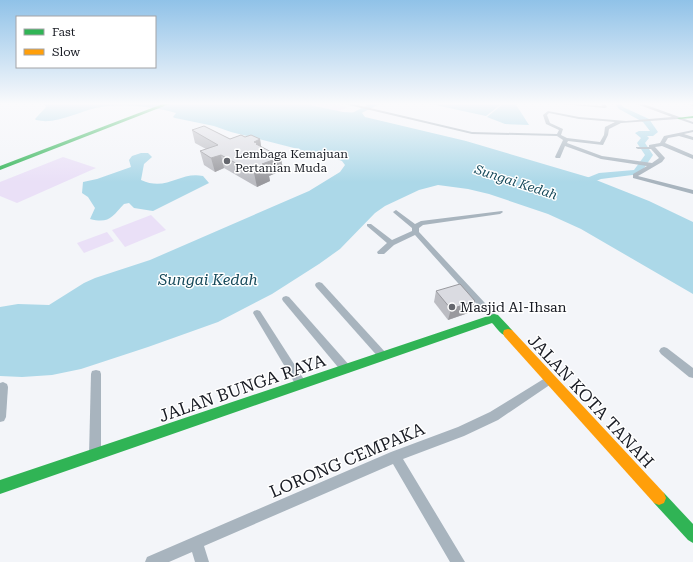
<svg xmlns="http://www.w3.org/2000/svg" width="693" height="562" font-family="'Roboto Serif',serif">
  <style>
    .green { fill: #eae0f7 }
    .water { fill: #acd8e8 }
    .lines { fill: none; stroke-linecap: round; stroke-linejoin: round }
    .river { fill: #acd8e8; fill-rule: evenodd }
    .street { fill: #a8b4be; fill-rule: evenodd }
    .fast { fill: #30b455; fill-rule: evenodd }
    .slow { fill: #ff9f0a; fill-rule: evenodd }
    .wall { fill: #bbbcc2 }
    .shaded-wall { fill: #99999e }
    .building { fill: #dadbe1; stroke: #99999e }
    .poi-dot { fill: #65676e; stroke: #fff; stroke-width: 1.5 }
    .labels { text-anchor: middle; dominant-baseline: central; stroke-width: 3; stroke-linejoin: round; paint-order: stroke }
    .far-poi-label { font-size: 12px; fill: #181b23; stroke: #fff; text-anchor: start }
    .far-water-label { font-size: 13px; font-style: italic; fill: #15495a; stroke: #fff }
    .poi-label { font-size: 14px; fill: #181b23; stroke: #fff; text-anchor: start }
    .water-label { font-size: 15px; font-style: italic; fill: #15495a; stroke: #fff }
    .near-street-label { font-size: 17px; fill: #181b23; stroke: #fff }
  </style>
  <rect width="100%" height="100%" fill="#f3f5f9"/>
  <!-- green -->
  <g class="green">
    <path d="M301 103H332L346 107 347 108 337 111Z"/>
    <path d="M63 157 96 168 17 203 0 196V182Z"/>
    <path d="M151 215 166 230 125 247 112 230Z"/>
    <path d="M107 232 114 241 84 253 77 243Z"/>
  </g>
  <!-- water -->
  <g class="water">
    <path d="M44 103H301L343 112 362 113 365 117 466 141 591 178 649 201 693 222V294L581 229 548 214 489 194 468 189 438 185 419 190 385 206 375 213 340 249 319 264 272 294 218 322 148 347 81 369 52 375 22 377 0 376V307L18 304 49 305 84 283 95 278 150 260 309 191 340 172 345 165 342 161 337 159 231 132 214 126 175 118 173 117 176 113C150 106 122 103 96 108 77 112 56 125 36 120L35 119 46 107Z"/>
    <path d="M426 103H503L486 116Z"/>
    <path d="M504 103H515L529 125 505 124 487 117Z"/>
    <path d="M141 153H148L152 157 144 164 141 180C167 192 180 171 203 176L209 183 153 211 134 208 129 203 124 204C112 217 109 224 90 219L95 208 88 197 82 193 83 182 97 179 131 167 129 160 132 156Z"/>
  </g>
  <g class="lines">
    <!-- river -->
    <g class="river">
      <path d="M371 103H382L345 121 343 122 339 120Z"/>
      <path d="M614 103H621L623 107 649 119 658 132 653 136H647L649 138 645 143 653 155 640 174 601 179 578 188H572L570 186 572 184 599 173 634 170 645 155 637 143 641 138 635 133 639 131H650L643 122 619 109Z"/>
    </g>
    <!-- street -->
    <g class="street">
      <path d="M340 103H349L472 132 557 134 559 130 546 124 543 115 548 111 579 117 626 121 672 117 634 103H641L693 122V124L678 119 621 123 609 129 608 135 603 145 568 141 567 143 602 156 652 163 659 158 651 149H638L636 148V147H649V145L660 143 664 136 693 130V132L684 134 693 137V140L679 136 668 138 665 143 693 155V159L662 146 655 147 665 158 662 162 638 176 693 190V194L633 178V174L647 166 601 159 565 146 560 158H556L555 157 563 140 557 136 472 134ZM549 113 579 119 615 122 605 127 604 135 600 142 567 138 561 135 563 129 550 123 547 115Z"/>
      <path d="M552 103 602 106 601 103H605L607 107 605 108Z"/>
      <path d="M685 103 693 104V106L686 104Z"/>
      <path d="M396 210 415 224 421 221 502 211 503 212 500 214 423 225 419 228V232L497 316 498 318 497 320H491L415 235 394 245 384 254H378L377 252 387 243 367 226V224H371L392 240 412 231V228L394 213 393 212Z"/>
      <path d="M319 282 322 283 386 353 388 356 386 359 383 360 380 359 316 287 315 285 316 283Z"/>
      <path d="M286 296 289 297 350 366 351 369 350 372 346 373 342 372 283 301 282 299 283 297Z"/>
      <path d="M257 310 260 311 305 381 306 384 305 387 301 389 297 387 253 313 254 311Z"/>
      <path d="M664 347 667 348 693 368V378L689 377 661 354 659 351 661 348Z"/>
      <path d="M96 370 100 371 101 374V455L99 459 95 461 91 459 89 455 91 374 92 371Z"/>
      <path d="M550 375 554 376 555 379 554 382 498 420 464 436 403 459 465 562H450L393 464 204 546 209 562H195L192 552 169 562H145L147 557 391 452 458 427 490 412Z"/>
      <path d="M3 382 7 384 8 387 6 417 4 421 0 422V383Z"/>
    </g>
    <!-- fast -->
    <g class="fast">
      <path d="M165 103H172L0 170V166Z"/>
      <path d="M693 116V118L679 119 677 118Z"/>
      <path d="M494 314 498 315 512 330 513 333 512 336C503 339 497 328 492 323L0 494V480Z"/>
      <path d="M659 491 664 493 693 524V543L688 540 654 503 652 498 654 493Z"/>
    </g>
    <!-- slow -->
    <path class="slow" d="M508 329 512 330 664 493 666 498 664 503 659 505 654 503 504 336 503 333 504 330Z"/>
  </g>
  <!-- wall -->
  <g class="wall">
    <path d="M192 130 230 139 245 137 260 139 261 147 283 170 269 176 270 181 257 187 224 168 215 172 204 165 200 151 206 149 195 143Z"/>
    <path d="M436 291 471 312 448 320 434 302Z"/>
  </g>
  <!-- shaded-wall -->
  <g class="shaded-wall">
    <path d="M260 139 262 152 254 142Z"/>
    <path d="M221 155 224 168 215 172 211 158Z"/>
    <path d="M281 157 283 170 269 176 270 181 257 187 254 173 262 164Z"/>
    <path d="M475 301 471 312 448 320 451 309Z"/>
  </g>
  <!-- building -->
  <g class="building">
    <path d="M204 126 230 139 241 135 245 137 251 135 260 139 254 142 258 143 256 144 281 157 262 164 268 167 254 173 221 155 211 158 200 151 218 145 192 130Z"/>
    <path d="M460 284 475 301 451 309 436 291Z"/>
  </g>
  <!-- sky -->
  <linearGradient id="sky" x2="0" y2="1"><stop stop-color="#90c2e8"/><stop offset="0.57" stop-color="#fafafc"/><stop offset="1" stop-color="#fafafc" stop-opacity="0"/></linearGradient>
  <rect width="693" height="182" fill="url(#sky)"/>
  <!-- markers -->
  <g class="poi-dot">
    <circle cx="227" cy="161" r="4"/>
    <circle cx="452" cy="307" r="4"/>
  </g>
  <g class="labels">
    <!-- far-poi labels -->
    <g class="far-poi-label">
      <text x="235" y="154">Lembaga Kemajuan<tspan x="235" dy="14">Pertanian Muda</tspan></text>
    </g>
    <!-- far-water labels -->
    <g class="far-water-label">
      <text transform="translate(516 182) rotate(18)">Sungai Kedah</text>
    </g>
    <!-- poi labels -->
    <g class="poi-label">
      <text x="460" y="307">Masjid Al-Ihsan</text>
    </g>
    <!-- water labels -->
    <g class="water-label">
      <text x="208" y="280">Sungai Kedah</text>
    </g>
    <!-- near-street labels -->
    <g class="near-street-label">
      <text transform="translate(242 388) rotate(-19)">JALAN BUNGA RAYA</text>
      <text transform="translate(591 401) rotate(47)">JALAN KOTA TANAH</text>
      <text transform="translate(347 460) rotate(-23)">LORONG CEMPAKA</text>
    </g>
  </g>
  <!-- legend -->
  <rect x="16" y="16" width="140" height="52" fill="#ffffff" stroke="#a3a4a7"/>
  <rect x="24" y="29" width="20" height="6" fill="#30b455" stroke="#a3a4a7"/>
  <text x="52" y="36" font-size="12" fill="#181b23">Fast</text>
  <rect x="24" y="49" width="20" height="6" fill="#ff9f0a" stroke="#a3a4a7"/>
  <text x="52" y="56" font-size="12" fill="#181b23">Slow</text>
</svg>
